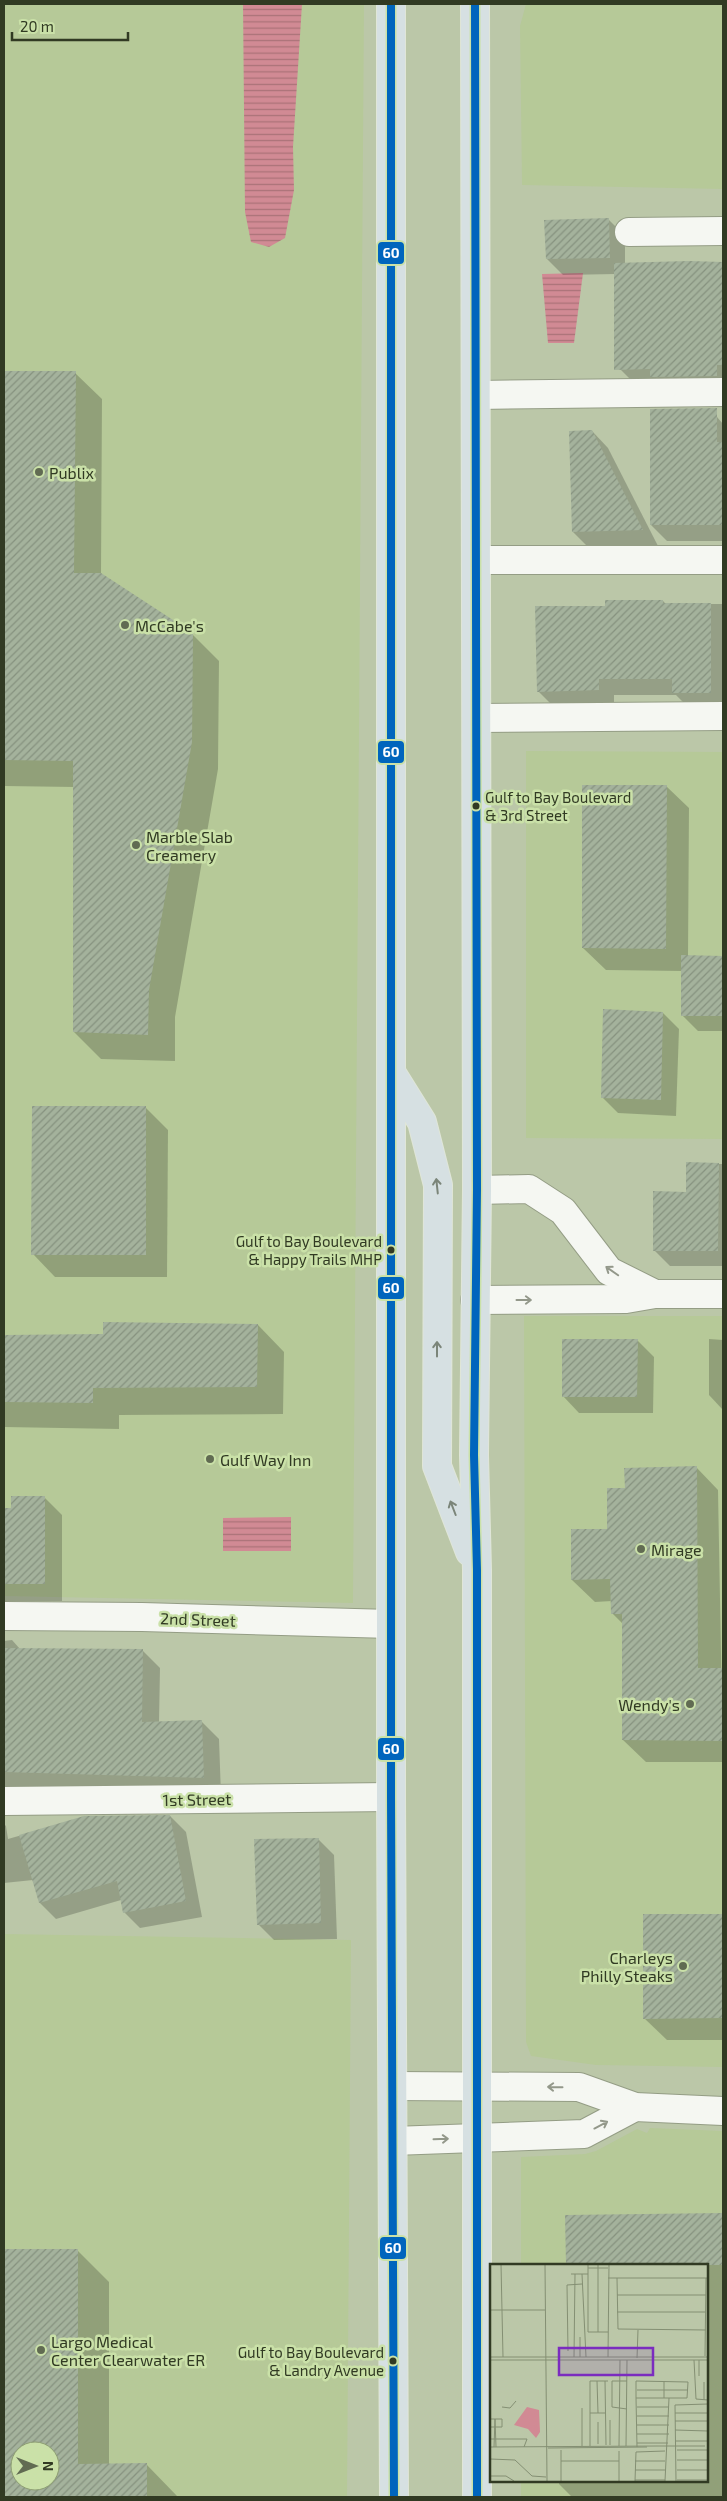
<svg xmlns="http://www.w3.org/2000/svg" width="727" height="2501" font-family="'Exo 2',sans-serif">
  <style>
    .built { fill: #b6c998; fill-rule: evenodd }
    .water { fill: url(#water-rules) }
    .shadow { fill: #0003; fill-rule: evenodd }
    .building { fill: url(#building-hatch); fill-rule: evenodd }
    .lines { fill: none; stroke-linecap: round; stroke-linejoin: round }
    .minor-casing { stroke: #949d85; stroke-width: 30 }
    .primary-casing { stroke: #e0e6d8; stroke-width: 30 }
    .minor { stroke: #f5f7f2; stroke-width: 28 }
    .primary { stroke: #d6e0e2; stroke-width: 28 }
    .bus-1-casing { stroke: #cae1a8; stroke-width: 11 }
    .bus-1 { stroke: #0065bd; stroke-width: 8 }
    .oneway { stroke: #7b8579 }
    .oneway2 { stroke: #93988a }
    .poi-dot { fill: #616b52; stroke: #cae1a8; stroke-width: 2 }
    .bus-dot { fill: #313a23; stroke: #cae1a8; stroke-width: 2 }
    .labels { text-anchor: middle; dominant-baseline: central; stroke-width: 5; stroke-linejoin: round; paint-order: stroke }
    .bus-label { font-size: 15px; fill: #313a23; stroke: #cae1a8; text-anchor: end }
    .poi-label { font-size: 16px; fill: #313a23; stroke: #cae1a8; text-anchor: start }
    .street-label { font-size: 16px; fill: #313a23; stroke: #cae1a8 }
    .inset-road { fill: none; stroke: #848f73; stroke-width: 1 }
    .view { fill: #7b2cbf; fill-opacity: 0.15; stroke: #7b2cbf; stroke-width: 2.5 }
    .inset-edge { fill: none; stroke: #313a23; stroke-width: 2.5 }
    .line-badge { stroke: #cae1a8; stroke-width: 2 }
    .badge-label { font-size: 14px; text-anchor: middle; font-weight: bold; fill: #fff }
  </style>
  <defs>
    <pattern id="water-rules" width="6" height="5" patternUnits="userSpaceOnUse" patternTransform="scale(1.25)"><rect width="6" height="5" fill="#d18a94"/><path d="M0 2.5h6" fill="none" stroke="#aa7278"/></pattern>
    <pattern id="building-hatch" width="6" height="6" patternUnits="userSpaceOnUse" patternTransform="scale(1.25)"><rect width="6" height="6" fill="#a4b29c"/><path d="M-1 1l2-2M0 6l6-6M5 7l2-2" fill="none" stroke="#86927f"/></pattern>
  </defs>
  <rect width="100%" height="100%" fill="#bbc7a8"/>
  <!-- built -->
  <g class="built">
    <path d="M4 4H364L353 1603 4 1596Z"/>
    <path d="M526 4H723V189L522 185 520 26Z"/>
    <path d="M526 751 723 752V1139L526 1138Z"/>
    <path d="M524 1316H723V2067L596 2065 531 2056 526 2042Z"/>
    <path d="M4 1934 351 1940 347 2497H4ZM20 2451H50V2481H20Z"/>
    <path d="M650 2128 723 2131V2497H521V2480H706V2265H521V2157L585 2154 596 2151 637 2129 647 2133Z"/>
  </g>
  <!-- water -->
  <g class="water">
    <path d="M243 4H302L293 147 294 190 285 238 269 247 251 242 245 212Z"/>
    <path d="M583 273 574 343H548L542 274Z"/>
    <path d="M291 1517V1551H223V1518Z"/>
  </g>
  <!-- shadow -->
  <g class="shadow">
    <path d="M609 220 625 236V264L723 263V380L632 381 616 365V274L563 275 547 259Z"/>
    <path d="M4 372 75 373 102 399 101 574 192 634 219 661 218 769 175 1017V1061L101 1059 74 1032V787L4 786Z"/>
    <path d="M717 417 723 424V541H667L651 525Z"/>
    <path d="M592 431 608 448 658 546 589 548 573 532Z"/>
    <path d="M663 601 666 604H723V708H689L676 695H614V706L554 707 538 691 606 608Z"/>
    <path d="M666 786 689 808 688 957H723V1031H698L682 1015V971L606 970 583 948Z"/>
    <path d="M663 1013 679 1029 676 1116 618 1113 602 1097Z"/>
    <path d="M146 1108 168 1130 167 1277H55L33 1254Z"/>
    <path d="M688 1164H723V1266H670L654 1250 688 1193Z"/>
    <path d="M258 1325 284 1352 283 1414 119 1415V1429L4 1427V1336L104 1335Z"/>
    <path d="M709 1339 723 1340V1410L709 1395Z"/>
    <path d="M638 1341 654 1357 653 1413H579L563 1396Z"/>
    <path d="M696 1467 718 1490 723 1762H646L623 1740V1624L612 1613V1601L595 1602 572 1580 608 1530 626 1490Z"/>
    <path d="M44 1497 62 1515V1601H4V1509H12Z"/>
    <path d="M12 1640 20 1649 143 1651 160 1668 159 1723 201 1721 219 1739 221 1795 4 1790V1641Z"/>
    <path d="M170 1816 186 1832 202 1917 140 1928 124 1912 121 1900 56 1919 40 1903 33 1880 4 1883V1824L6 1826 8 1839 85 1817Z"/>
    <path d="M318 1839 334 1855 337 1939 274 1940 258 1924Z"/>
    <path d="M644 1915H723V2040H667L644 2018Z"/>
    <path d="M723 2214V2497H572L559 2484V2480H706V2265L567 2216Z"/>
    <path d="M77 2250 109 2282V2465L146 2464 178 2497H4V2251ZM20 2451H50V2481H20Z"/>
  </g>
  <!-- building -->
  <g class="building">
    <path d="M609 218 610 258 546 259 544 220Z"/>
    <path d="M689 261 723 262V365H717V376L650 377V369L614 370V263Z"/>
    <path d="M4 371H76L74 573H101L193 633 192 742 149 990 148 1035 73 1032V761L4 760Z"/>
    <path d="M717 408V442H723V525H650V409Z"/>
    <path d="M592 430 643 530 572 532 569 431Z"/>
    <path d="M605 600H663V603H711V693H672V679H599V690L537 692 535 606H605Z"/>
    <path d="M582 785H667L666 949 582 948Z"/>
    <path d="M681 955 723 956V1016H681Z"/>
    <path d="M603 1009 663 1012 661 1100 601 1098Z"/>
    <path d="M32 1106H146V1255H31Z"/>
    <path d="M686 1162 719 1163 718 1251H653V1191L686 1192Z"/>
    <path d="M103 1322 258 1324 257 1387 93 1388V1403L4 1402V1335L103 1334Z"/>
    <path d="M562 1339H638L637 1397H562Z"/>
    <path d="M697 1466 698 1668H723V1741L622 1740V1614H611L610 1579 571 1580V1529H607V1488H625L624 1468Z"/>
    <path d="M11 1496H45V1584H4V1508H11Z"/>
    <path d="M4 1648 143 1649 142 1722 202 1720 204 1778 4 1772Z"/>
    <path d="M170 1815 186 1901 123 1913 117 1881 39 1903 19 1835 84 1816Z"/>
    <path d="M319 1838 321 1923 257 1925 254 1839Z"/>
    <path d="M643 1914H723V2018L643 2019Z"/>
    <path d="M723 2213V2265H566L565 2215Z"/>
    <path d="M4 2249H78V2464L147 2463V2497H4ZM20 2451H50V2481H20Z"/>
  </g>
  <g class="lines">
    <!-- minor casing -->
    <g class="minor-casing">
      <g id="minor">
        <path d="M629 232 723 231"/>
        <path d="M477 395 723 392"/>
        <path d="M477 560H723"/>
        <path d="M477 718 723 716"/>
        <path d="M477 1190 529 1189 563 1211 609 1271 655 1294"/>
        <path d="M475 1300 626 1299 655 1294H723"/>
        <path d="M4 1616 142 1617 391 1624"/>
        <path d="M4 1801 391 1797"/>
        <path d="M393 2086 579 2087 635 2107 723 2111"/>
        <path d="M393 2141 584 2134 635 2107"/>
      </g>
    </g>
    <!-- primary casing -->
    <g class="primary-casing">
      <g id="primary">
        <path d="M391 4V1797L394 2497"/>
        <path d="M475 4 477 1190 474 1455 477 1570V2497"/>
        <path d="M392 1074 422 1122 438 1185 437 1466 470 1552"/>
      </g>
    </g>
    <!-- minor -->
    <use href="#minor" class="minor"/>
    <!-- primary -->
    <use href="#primary" class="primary"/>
    <!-- bus-1 casing -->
    <g class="bus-1-casing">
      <g id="bus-1">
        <path d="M391 4V1797L394 2497"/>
        <path d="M475 4 477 1190 474 1455 477 1570V2497"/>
      </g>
    </g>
    <!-- bus-1 -->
    <use href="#bus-1" class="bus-1"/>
  </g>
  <!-- one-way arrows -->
  <defs><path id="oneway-shaft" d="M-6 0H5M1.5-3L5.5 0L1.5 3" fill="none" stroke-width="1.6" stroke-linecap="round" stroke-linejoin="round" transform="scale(1.25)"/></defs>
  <g class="oneway">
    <use href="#oneway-shaft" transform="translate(437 1186) rotate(-96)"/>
    <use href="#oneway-shaft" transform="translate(437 1349) rotate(-90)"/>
    <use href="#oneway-shaft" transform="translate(453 1508) rotate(-111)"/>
  </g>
  <g class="oneway2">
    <use href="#oneway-shaft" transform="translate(612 1271) rotate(-145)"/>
    <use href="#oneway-shaft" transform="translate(524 1300)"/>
    <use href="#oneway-shaft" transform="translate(555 2087) rotate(-179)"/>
    <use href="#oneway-shaft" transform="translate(601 2125) rotate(-28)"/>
    <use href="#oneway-shaft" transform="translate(441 2139) rotate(-2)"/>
  </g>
  <!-- markers -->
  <g class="poi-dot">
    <circle cx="39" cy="472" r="5"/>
    <circle cx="125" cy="625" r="5"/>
    <circle cx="136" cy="845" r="5"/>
    <circle cx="210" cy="1459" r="5"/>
    <circle cx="641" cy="1549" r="5"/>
    <circle cx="690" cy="1704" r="5"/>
    <circle cx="683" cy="1966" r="5"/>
    <circle cx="41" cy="2350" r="5"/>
  </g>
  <g class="bus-dot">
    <circle cx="476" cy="806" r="4.5"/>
    <circle cx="391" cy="1250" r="4.5"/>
    <circle cx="393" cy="2361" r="4.5"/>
  </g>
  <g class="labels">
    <!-- bus labels -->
    <g class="bus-label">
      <text x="485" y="797" text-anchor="start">Gulf to Bay Boulevard<tspan x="485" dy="18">&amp; 3rd Street</tspan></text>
      <text x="382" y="1241">Gulf to Bay Boulevard<tspan x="382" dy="18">&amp; Happy Trails MHP</tspan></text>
      <text x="384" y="2352">Gulf to Bay Boulevard<tspan x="384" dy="18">&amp; Landry Avenue</tspan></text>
    </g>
    <!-- poi labels -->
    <g class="poi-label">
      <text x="49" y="472">Publix</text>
      <text x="135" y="625">McCabe's</text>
      <text x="146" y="836">Marble Slab<tspan x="146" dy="18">Creamery</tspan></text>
      <text x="220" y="1459">Gulf Way Inn</text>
      <text x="651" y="1549">Mirage</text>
      <text x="680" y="1704" text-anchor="end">Wendy's</text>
      <text x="673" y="1957" text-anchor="end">Charleys<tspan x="673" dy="18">Philly Steaks</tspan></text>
      <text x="51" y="2341">Largo Medical<tspan x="51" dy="18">Center Clearwater ER</tspan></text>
    </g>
    <!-- street labels -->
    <g class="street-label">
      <text transform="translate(198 1619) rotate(2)">2nd Street</text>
      <text transform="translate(197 1799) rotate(-1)">1st Street</text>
    </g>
  </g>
  <!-- overview -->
  <g transform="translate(490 2264)">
    <rect width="218" height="218" fill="#bbc7a8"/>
    <path d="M37 143 49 146 50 168 46 174 38 165 24 161Z" fill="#d18a94"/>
    <path class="inset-road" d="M11 0 13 93M55 0 57 217M98 0V68H118M98 4H118M81 10H98M92 10 96 93M118 14H218M127 14 128 65 216 66M127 31H216M0 46H55M127 48H216M108 68V0M78 87 77 21 92 20M215 92 216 14M0 93H218M84 93 85 10M90 93V73M118 93 119 0M147 94 148 66M0 96H218M204 96 206 135 218 136M209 112V96M107 117 108 149M115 117 116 181M137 117H122V143L137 145M214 118V136M147 126H198M146 134H197L198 118 146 117V134L147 183M174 134V117M12 143 20 144 26 137M147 143H179M92 144V182M100 149H116M185 149H218M147 152H179M0 155H12V163H0M120 156V181M185 157H218M147 161H179M185 166 218 167M147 170H179M0 175H37L34 183M185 177H218M147 179H178M108 180V158M100 182V117H118M129 182 130 96M136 182 137 96M168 182H215M0 183 168 182M4 183 5 155 6 183M58 184 157 183M71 186V217M187 186H218M129 187V217M0 195 25 196 42 212 56 213M187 196H218M71 197H129M145 197H175M145 206H175M187 206H218M0 212H16L24 217M145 216H175M187 216H218M145 217 146 188 175 187M175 217 179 134M186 217 185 141 218 140"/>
    <path class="view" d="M69 84H163V111H69Z"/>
    <rect width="218" height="218" class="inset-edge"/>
  </g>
  <g class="line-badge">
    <rect x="377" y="241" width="28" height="24" rx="5" fill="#0065bd"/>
    <rect x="377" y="740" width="28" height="24" rx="5" fill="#0065bd"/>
    <rect x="377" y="1276" width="28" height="24" rx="5" fill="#0065bd"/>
    <rect x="377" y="1737" width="28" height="24" rx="5" fill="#0065bd"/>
    <rect x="379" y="2236" width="28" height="24" rx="5" fill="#0065bd"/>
  </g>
  <g class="badge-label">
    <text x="391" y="258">60</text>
    <text x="391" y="757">60</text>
    <text x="391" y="1293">60</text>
    <text x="391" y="1754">60</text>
    <text x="393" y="2253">60</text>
  </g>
  <!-- border -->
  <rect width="727" height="2501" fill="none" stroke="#313a23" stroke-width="10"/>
  <!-- north arrow -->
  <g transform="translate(35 2466) rotate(90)"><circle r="24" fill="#cae1a8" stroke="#8d9e73"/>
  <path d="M0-4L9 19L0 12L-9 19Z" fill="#616b52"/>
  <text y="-8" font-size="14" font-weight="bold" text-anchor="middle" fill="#313a23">N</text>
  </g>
  <!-- scale -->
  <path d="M12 32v8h116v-8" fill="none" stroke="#313a23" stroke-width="2.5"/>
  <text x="20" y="32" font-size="15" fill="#313a23" stroke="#cae1a8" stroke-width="4" paint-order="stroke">20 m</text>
</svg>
